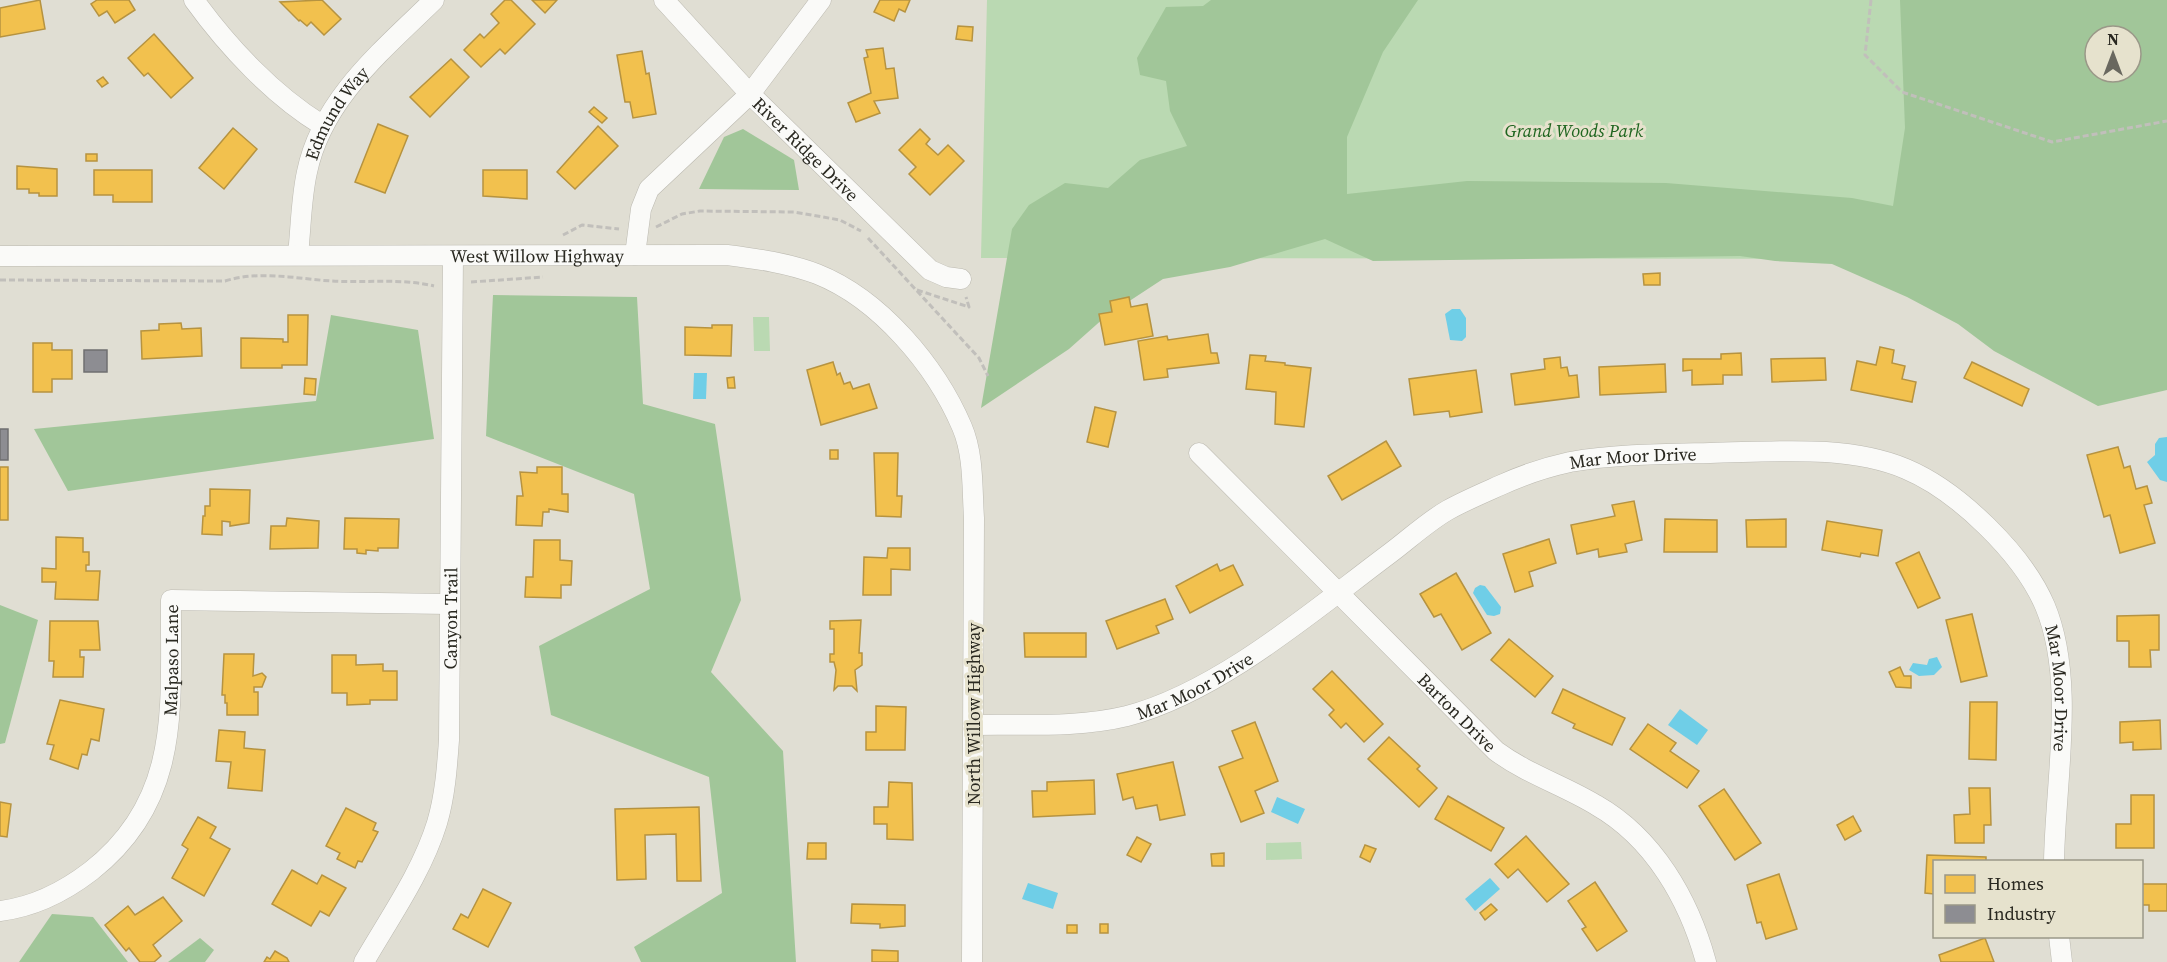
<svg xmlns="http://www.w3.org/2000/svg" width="2167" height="962" font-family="'Source Serif 4',serif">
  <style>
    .green { fill: #bad9b2; fill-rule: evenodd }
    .forest { fill: #a1c699; fill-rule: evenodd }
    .water { fill: #6fcee7 }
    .homes { fill: #f2c14e; stroke: #b69340; stroke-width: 1.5 }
    .industry { fill: #8d8d92; stroke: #6f6f70; stroke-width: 1.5 }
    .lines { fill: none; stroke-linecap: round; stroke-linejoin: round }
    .minor-casing { stroke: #bbb9b0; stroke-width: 21 }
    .path { stroke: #c1bfbb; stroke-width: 3; stroke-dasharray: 6 3; stroke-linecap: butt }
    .minor { stroke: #fafaf8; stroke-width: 20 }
    .labels { text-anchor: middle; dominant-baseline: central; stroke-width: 6; stroke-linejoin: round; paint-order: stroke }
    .street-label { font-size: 18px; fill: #292820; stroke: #e6e2cd }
    .park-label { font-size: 18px; font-style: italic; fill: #1e651f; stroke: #e6e2cd }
  </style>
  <rect width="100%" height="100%" fill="#e0ded3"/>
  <!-- green -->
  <g class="green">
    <path d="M987 0H2167V259L981 258ZM2095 36H2131V72H2095Z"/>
    <path d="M753 317H769L770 351H754Z"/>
    <path d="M1301 842 1302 859 1266 860V843Z"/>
  </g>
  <!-- forest -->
  <g class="forest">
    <path d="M1211 0H1418L1383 52 1347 137V194L1467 181 1666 183 1852 198 1893 206 1905 128 1900 0H2167V390L2098 406 1994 351 1958 324 1907 297 1832 264 1775 261 1740 256 1373 261 1325 239 1230 267 1163 279 1105 317 1069 349 981 408 1012 229 1029 205 1065 183 1108 188 1140 160 1187 146 1170 111 1166 81 1140 75 1137 58 1166 7 1203 6ZM2095 36H2131V72H2095Z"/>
    <path d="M743 129 794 160 799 190 699 189 724 137Z"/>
    <path d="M493 295 637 297 643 404 715 424 741 600 711 672 783 751 796 962H641L634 947 722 893 709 777 551 715 539 646 650 589 634 494 486 436Z"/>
    <path d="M331 315 418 330 434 439 68 491 34 429 316 401Z"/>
    <path d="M0 605 38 620 5 743 0 744Z"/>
    <path d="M52 914 93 917 128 962H19Z"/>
    <path d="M200 938 214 950 205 962H168Z"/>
  </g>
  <!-- water -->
  <g class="water">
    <path d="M1452 309H1460L1466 318V337L1462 341 1450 340 1445 314Z"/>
    <path d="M694 373H707L706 399H693Z"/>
    <path d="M2167 437V482L2160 480 2147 462 2155 455V444L2159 438Z"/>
    <path d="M1480 585 1485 586 1501 607 1500 614 1494 616 1487 615 1473 593 1475 588Z"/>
    <path d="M1937 657 1942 667 1934 675 1919 676 1909 670 1913 663 1927 665 1929 659Z"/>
    <path d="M1680 709 1708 730 1697 745 1668 725Z"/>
    <path d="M1277 797 1305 809 1298 824 1271 812Z"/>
    <path d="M1490 878 1500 889 1475 911 1465 899Z"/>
    <path d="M1028 883 1058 893 1053 909 1022 899Z"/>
  </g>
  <!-- homes -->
  <g class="homes">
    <path d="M40 0 45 29 0 37V8Z"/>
    <path d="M97 0H129L135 10 115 23 107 11 99 16 91 4Z"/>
    <path d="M322 0 341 19 324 35 311 22 307 26 300 20 299 21 280 2Z"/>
    <path d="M505 0H511L535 24 505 54 500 49 481 67 464 50 480 34 484 38 499 23 491 14Z"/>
    <path d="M532 0H557L545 13Z"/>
    <path d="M880 0H910L905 12 899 9 894 21 874 12Z"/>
    <path d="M958 26 973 27 972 41 956 39Z"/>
    <path d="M154 34 193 78 171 98 148 73 144 76 128 58Z"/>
    <path d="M883 48 886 69 894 68 898 98 874 101 880 113 856 122 848 103 871 93 864 58 868 57 866 50Z"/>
    <path d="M642 51 646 74 649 73 656 114 633 118 630 102H625L617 55Z"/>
    <path d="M451 59 469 77 430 117 410 97Z"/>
    <path d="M103 77 108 83 102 87 97 81Z"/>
    <path d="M594 107 607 118 602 123 589 112Z"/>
    <path d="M378 124 408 136 385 193 355 182Z"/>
    <path d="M598 126 618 146 575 189 557 172Z"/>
    <path d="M233 128 257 149 224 189 199 168Z"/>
    <path d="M920 129 930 139 926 144 938 155 948 145 964 161 930 195 909 174 916 167 899 150Z"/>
    <rect x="86" y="154" width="11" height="7"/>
    <path d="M17 166 57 169V196H39V193H29V189H17Z"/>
    <path d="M94 170H152V202H113V195H94Z"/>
    <path d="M483 170H527V199L483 196Z"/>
    <path d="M1660 273V285H1644L1643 274Z"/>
    <path d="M1129 297 1131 307 1147 304 1153 336 1105 345 1099 314 1112 312 1110 301Z"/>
    <path d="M288 315H308L307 365H282V368H241V338L283 339V342H288Z"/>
    <path d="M181 323 182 329 201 328 202 356 142 359 141 331 159 330V324Z"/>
    <path d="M712 325H732L731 356 685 355V327L712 328Z"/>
    <path d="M1208 334 1211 353H1217L1219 363 1167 369 1168 377 1144 380 1138 341 1167 336 1168 340Z"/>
    <path d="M33 343H52V350H72V379H52V392H33Z"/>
    <path d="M1880 347 1894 350 1892 363 1905 366 1902 379 1916 382 1912 402 1851 390 1857 361 1876 365Z"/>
    <path d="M1741 353 1742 375H1723V384L1692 385V370L1683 371V359H1721V354Z"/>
    <path d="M1250 355 1266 356 1265 361 1285 363V365L1311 368 1304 427 1275 424 1276 392 1246 389Z"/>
    <path d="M1560 357 1561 368 1567 367 1569 376 1577 375 1579 397 1515 405 1511 374 1545 369 1544 359Z"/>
    <path d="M1825 358 1826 380 1772 382 1771 359Z"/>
    <path d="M833 362 837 375 840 373 844 384 850 382 853 389 869 384 877 408 821 425 807 370Z"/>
    <path d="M1972 362 2029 389 2022 406 1964 378Z"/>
    <path d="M1665 364 1666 392 1600 395 1599 367Z"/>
    <path d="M1476 370 1482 412 1450 417 1449 411 1414 415 1409 379Z"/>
    <path d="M734 377 735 388H728L727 378Z"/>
    <path d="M305 378 316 379 315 395 304 394Z"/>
    <path d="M1095 407 1116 412 1108 447 1087 442Z"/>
    <path d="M1386 441 1401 466 1342 500 1328 476Z"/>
    <path d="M2118 447 2124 468 2130 466 2136 489 2147 486 2152 503 2144 505 2155 543 2120 553 2110 515 2104 517 2087 455Z"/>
    <rect x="830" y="450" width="8" height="9"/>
    <path d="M874 453H898L897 496H902L901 517 876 516Z"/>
    <rect x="0" y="467" width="8" height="53"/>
    <path d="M537 467H562V494H568V512L549 509V512H543L542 526 516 525 517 496H523L520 472 537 473Z"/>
    <path d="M210 489 250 490 249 523 230 526V522L222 521V535L202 534 203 516H205V506H210Z"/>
    <path d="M1634 501 1642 540 1625 544 1627 552 1599 557 1598 549 1577 554 1571 525 1615 516 1612 505Z"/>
    <path d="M287 518 319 521 318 548 270 549 271 526H286Z"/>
    <path d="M345 518 399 519 398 548H378V551L366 550V554L357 553V549H344Z"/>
    <path d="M1665 519 1717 520V552H1664Z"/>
    <path d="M1786 519V547H1747L1746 520Z"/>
    <path d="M1827 521 1882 530 1878 556 1861 553 1860 557 1822 550Z"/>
    <path d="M56 537 83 538V552H89V565H86V571H100L98 600 55 599 56 582H42V568L56 569Z"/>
    <path d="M1549 539 1556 563 1529 572 1533 586 1515 592 1503 554Z"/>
    <path d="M534 540H560V560L572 561 571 585H561V598L525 597 526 577H533Z"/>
    <path d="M888 548H910V570L891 569V595H863L864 557 887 558Z"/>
    <path d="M1919 552 1940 598 1918 608 1896 563Z"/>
    <path d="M1217 564 1220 571 1233 565 1243 585 1190 613 1176 586Z"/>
    <path d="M1456 573 1491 633 1462 650 1441 614 1434 617 1420 594Z"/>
    <path d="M1165 599 1173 619 1156 626 1159 633 1117 649 1106 621Z"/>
    <path d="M1972 614 1987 676 1961 682 1946 620Z"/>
    <path d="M2159 615V650H2150L2151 667H2129V641H2117V616Z"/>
    <path d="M861 620 859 653H862V665L855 670 857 691 852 686H838L834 690 836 670 834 662H830V654H834V629H830V621Z"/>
    <path d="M50 621H98L100 650H80V657H84L83 677H53L54 661H49Z"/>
    <path d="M1024 633H1086V657H1025Z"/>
    <path d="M1509 639 1553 676 1535 697 1491 660Z"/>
    <path d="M224 654H254L253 676 262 673 266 677 262 687H254V692H258V715H227V703H225V695H222Z"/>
    <path d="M332 655H356V665L383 664V671H397V700H370V704L347 705V693H332Z"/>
    <path d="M1900 667 1904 676H1911V688L1896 687 1889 672Z"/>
    <path d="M1332 671 1383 724 1364 742 1346 723 1341 728 1329 715 1334 710 1313 689Z"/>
    <path d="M1563 689 1625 718 1612 745 1573 728 1575 724 1552 713Z"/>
    <path d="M60 700 104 709 99 741 91 739 87 755 82 754 78 769 50 759 54 745 47 744Z"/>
    <path d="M1970 702H1997L1996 760 1969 759Z"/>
    <path d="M876 706 906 707 905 750H866V732H876Z"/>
    <path d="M2160 720 2161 749 2133 750V742L2120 743V722Z"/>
    <path d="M1255 722 1278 781 1255 791 1264 813 1241 822 1219 767 1243 758 1232 731Z"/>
    <path d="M1648 724 1676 743 1670 751 1699 771 1687 788 1630 749Z"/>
    <path d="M219 730 245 732 244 748 265 750 262 791 228 788 231 762 216 761Z"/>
    <path d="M1389 737 1420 766 1417 769 1437 788 1419 807 1368 759Z"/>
    <path d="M1173 762 1185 815 1160 820 1157 805 1136 809 1133 797 1123 800 1117 774Z"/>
    <path d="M1094 780 1095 814 1033 817 1032 791H1047V782Z"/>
    <path d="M889 782 912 783 913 840 887 839V824H874V807H888Z"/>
    <path d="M1969 788H1990L1991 825H1984V843H1955L1954 815 1970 814Z"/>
    <path d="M1724 789 1761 843 1735 860 1699 806Z"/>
    <path d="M2131 795H2154V848H2116V824H2131Z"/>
    <path d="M1448 796 1504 828 1491 851 1435 819Z"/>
    <path d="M0 802 11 804 7 837 0 836Z"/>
    <path d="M699 807 701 881H677L676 834 645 835 646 879 617 880 615 809Z"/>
    <path d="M346 808 376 823 373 830 378 832 362 862 358 861 355 868 337 859 340 853 326 846Z"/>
    <path d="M1853 816 1861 831 1845 840 1837 825Z"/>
    <path d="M198 817 216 827 210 838 230 849 204 896 172 878 188 849 182 845Z"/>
    <path d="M1526 836 1569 884 1547 902 1518 869 1508 878 1495 864Z"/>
    <path d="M1137 837 1151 844 1141 862 1127 855Z"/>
    <path d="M808 843H826V859H807Z"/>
    <path d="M1365 845 1376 849 1370 862 1360 857Z"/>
    <path d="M1224 853V866H1212L1211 854Z"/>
    <path d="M1927 855 1986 857V862H1934V894L1925 893Z"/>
    <path d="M292 870 317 884 322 875 346 888 329 916 320 911 311 926 272 904Z"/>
    <path d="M1779 874 1797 929 1766 939 1761 922 1757 923 1747 885Z"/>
    <path d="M1595 882 1627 931 1597 951 1582 929 1586 927 1568 901Z"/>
    <path d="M2142 884H2167V911H2149V905H2142Z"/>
    <path d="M483 889 511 903 488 947 453 929 461 914 468 918Z"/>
    <path d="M163 897 182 921 153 945 161 956 154 962H140L129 948 126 951 105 925 128 906 135 915Z"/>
    <path d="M852 904 905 905V926L880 928V924L851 923Z"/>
    <path d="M1491 904 1497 910 1485 920 1480 913Z"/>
    <rect x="1100" y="924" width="8" height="9"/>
    <rect x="1067" y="925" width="10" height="8"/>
    <path d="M1985 938 1994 962H1941L1939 955Z"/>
    <path d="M872 950 898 951V962H872Z"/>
    <path d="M275 951 287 958 289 962H264L267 957 270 959Z"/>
  </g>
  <!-- industry -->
  <g class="industry">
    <rect x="84" y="350" width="23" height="22"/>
    <rect x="0" y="429" width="8" height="31"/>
  </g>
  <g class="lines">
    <!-- minor casing -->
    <g class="minor-casing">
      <g id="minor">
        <path d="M194 0C228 47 273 95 322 125"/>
        <path id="s1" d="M664 0 750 94 930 270 946 277 961 279"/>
        <path id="s2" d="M298 255C301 227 301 199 307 172 322 99 383 50 434 0"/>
        <path d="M635 255 641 209 649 189 750 94 821 0"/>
        <path id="s3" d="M0 256 727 255C758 259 788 263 817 274 880 299 936 366 962 427 974 455 972 489 974 518L972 962"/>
        <path id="s4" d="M1199 453 1496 751C1527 774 1563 785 1596 805 1654 838 1689 900 1706 962"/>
        <path id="s5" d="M974 725C1024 724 1078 728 1127 716 1219 692 1314 610 1389 554 1408 540 1427 522 1448 510 1464 501 1483 493 1501 485 1523 475 1547 467 1570 462 1616 454 1663 454 1710 453 1772 452 1847 444 1906 469 1958 491 2023 554 2045 606 2076 680 2055 783 2054 862"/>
        <path id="s6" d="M0 911C33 907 65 891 91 871 183 799 170 705 171 600L449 604"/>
        <path d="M2059 936 2062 962"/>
        <path id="s7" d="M364 962C390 917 422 872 437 823 445 796 447 768 449 740L453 256"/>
      </g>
    </g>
    <!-- path -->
    <g class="path">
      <path d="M1871 0 1865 55 1902 92 2052 142 2167 121"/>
      <path d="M656 227 682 214 700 211 794 212 840 220 861 231"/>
      <path d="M563 235 582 225 619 229"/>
      <path d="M868 238 979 358 988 376"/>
      <path d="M0 280 225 281C260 270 297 279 332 281 366 283 400 278 434 286"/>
      <path d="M471 282 543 277"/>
      <path d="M917 290 969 307 966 297"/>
    </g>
    <!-- minor -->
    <use href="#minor" class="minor"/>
  </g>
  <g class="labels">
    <!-- street labels -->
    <g class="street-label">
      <text stroke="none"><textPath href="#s2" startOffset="150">Edmund Way</textPath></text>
      <text stroke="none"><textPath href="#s1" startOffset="206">River Ridge Drive</textPath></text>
      <text stroke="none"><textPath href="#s3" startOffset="537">West Willow Highway</textPath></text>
      <text stroke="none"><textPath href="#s5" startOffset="732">Mar Moor Drive</textPath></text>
      <text stroke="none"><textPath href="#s7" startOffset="363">Canyon Trail</textPath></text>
      <text stroke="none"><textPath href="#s6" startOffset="336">Malpaso Lane</textPath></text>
      <text stroke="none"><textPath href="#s5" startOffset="228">Mar Moor Drive</textPath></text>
      <text stroke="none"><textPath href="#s5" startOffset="1290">Mar Moor Drive</textPath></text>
      <text stroke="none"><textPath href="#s4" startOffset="366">Barton Drive</textPath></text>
      <text transform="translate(973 714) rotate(-90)">North Willow Highway</text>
    </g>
    <!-- park labels -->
    <g class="park-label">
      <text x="1574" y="130">Grand Woods Park</text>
    </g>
  </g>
  <!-- legend -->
  <rect x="1933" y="860" width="210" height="78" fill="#e6e2cd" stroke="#9a9888" stroke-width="1.5"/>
  <rect x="1945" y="875" width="30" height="18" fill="#f2c14e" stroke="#9a9888" stroke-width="1.5"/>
  <text x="1987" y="890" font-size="18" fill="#292820">Homes</text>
  <rect x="1945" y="905" width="30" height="18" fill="#8d8d92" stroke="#9a9888" stroke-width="1.5"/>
  <text x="1987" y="920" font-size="18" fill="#292820">Industry</text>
  <!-- north arrow -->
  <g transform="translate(2113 54)"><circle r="28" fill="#e6e2cd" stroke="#9a9888" stroke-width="1.5"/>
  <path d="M0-4.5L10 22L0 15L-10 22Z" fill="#69685f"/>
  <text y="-9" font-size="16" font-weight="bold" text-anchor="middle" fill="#292820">N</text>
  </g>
</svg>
